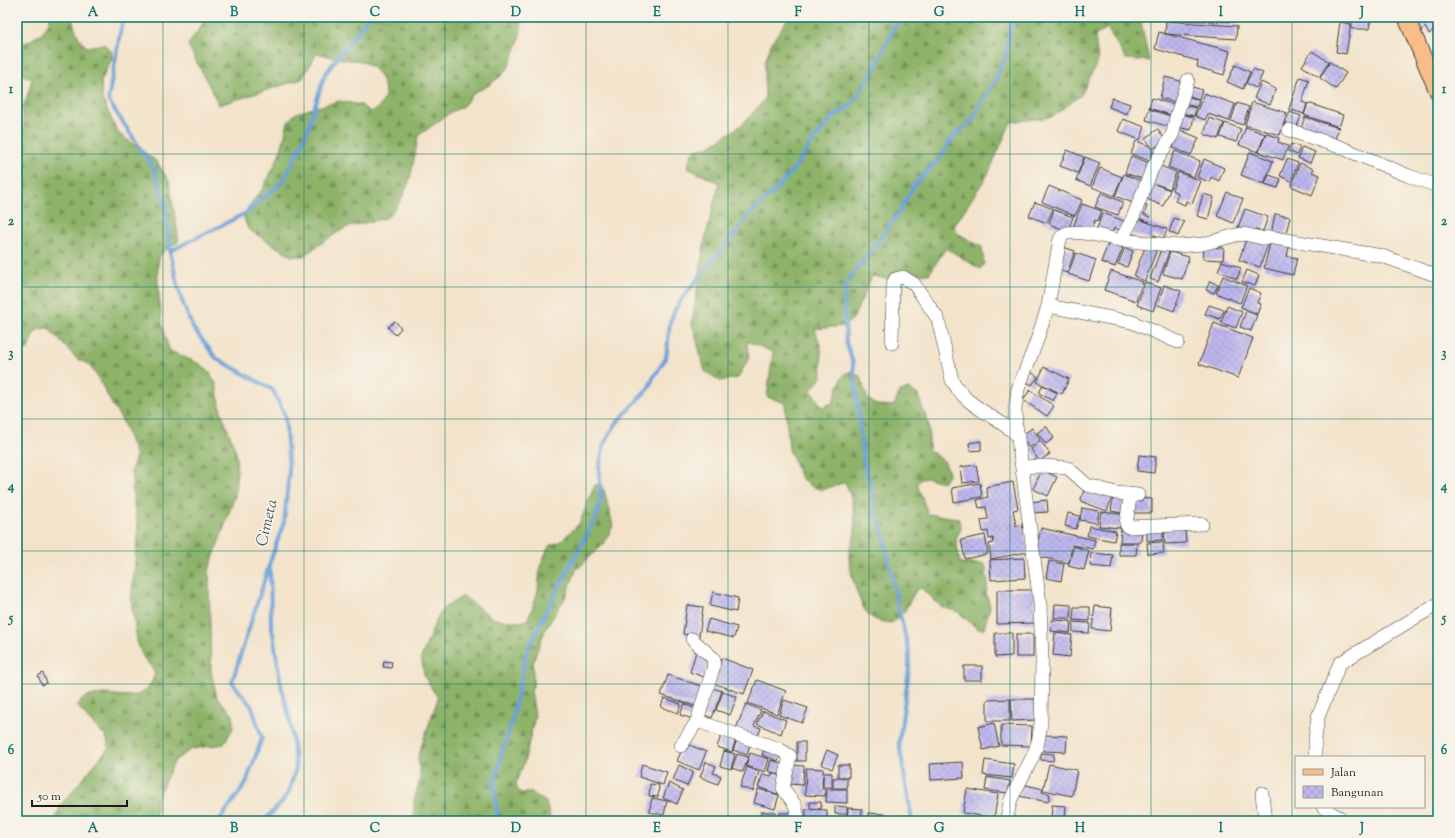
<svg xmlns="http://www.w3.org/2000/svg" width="1455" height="838" font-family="'Sorts Mill Goudy',serif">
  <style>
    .forest { fill: url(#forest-firs); stroke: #546842 }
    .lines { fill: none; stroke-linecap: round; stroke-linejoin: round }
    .stream { stroke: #6aa1d8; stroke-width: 4 }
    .building { fill: url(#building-cross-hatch) }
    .minor-casing { stroke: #3c3a36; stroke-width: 14 }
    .major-casing { stroke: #3c3a36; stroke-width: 18 }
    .minor { stroke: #fff; stroke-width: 13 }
    .major { stroke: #f8bd89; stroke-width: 16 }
    .grid { fill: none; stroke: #0f766e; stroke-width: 1; stroke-opacity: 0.55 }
    .labels { text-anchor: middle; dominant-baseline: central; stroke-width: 3; stroke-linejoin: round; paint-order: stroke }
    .water-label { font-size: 16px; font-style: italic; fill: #3f5871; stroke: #f7f3e8 }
    .neatline { fill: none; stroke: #0f766e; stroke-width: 1.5 }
    .grid-label { font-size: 13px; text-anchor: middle; font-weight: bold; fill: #0f766e }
  </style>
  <defs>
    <pattern id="forest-firs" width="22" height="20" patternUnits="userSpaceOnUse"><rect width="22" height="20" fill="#8db369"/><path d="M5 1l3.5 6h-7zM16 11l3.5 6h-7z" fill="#729156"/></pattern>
    <pattern id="building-cross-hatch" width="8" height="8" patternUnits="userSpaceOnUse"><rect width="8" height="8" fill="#beb7ef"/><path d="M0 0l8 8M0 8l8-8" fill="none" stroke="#a39dcc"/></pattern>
  </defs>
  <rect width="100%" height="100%" fill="#f7f3e8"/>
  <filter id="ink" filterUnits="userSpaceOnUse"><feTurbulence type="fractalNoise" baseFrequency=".025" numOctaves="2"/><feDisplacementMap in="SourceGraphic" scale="8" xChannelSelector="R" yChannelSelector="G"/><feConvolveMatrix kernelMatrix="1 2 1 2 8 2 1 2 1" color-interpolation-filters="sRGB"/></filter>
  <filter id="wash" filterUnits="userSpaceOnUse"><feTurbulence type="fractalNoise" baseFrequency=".012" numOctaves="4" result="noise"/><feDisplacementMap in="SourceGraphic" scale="16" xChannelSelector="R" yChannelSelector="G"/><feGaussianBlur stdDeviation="0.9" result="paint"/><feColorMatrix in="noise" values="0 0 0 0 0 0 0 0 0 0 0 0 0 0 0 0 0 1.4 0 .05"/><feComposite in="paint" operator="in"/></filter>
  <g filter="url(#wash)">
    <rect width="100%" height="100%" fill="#f3e3ca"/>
    <!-- forest -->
    <g class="forest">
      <path d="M50 17H72C74 27 78 40 87 47L104 44 112 52V58L101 81 102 99 118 133 156 161 169 181 178 236V242C172 246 161 251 159 258 157 265 158 276 158 283 160 306 161 330 170 351L200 364 210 373 216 384 221 411 236 452 237 471 235 496 209 570 211 672 217 697 233 715V728L224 744 192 749 175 760 156 800V821H54L61 805 109 747 106 737 89 720 77 705C80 702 83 698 87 697 113 686 142 713 155 674L152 668 144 658 138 646 131 601 138 533V526L134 506 131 471 136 456 123 422 113 406 96 374 88 364 76 358 48 328C31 329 34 336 28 349L22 351 17 349V132H21L24 126 22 108 27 97 32 79 21 74H17V47C30 40 48 34 50 17Z"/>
      <path d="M207 17H523L519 40 508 68 500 77 486 87 475 92 462 107 451 112 418 136C413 165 410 198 386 218L347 227 335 234 303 256H291L248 229 244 218 248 207 263 188 274 167 282 147 288 122 296 113 339 101 362 105 366 109 371 112C378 109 385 101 385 93 384 79 376 67 363 62 358 60 352 60 347 60 337 58 327 56 317 53L302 79 219 105 188 45Z"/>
      <path d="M789 17H1140L1149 61 1126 59 1107 28 1095 36 1098 61 1081 95 1052 117 1011 122 988 174 954 226 957 233 982 247 984 265 980 269 946 248 929 274 900 272 887 279 872 276 853 319 844 326 815 329 821 348 822 377 811 390 822 407 833 403C837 392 839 373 852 371L861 377 867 398 876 405 894 406 900 391 909 389 918 395 929 426V450L944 461 949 472 944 482 927 478 921 479 917 484 928 514 958 518C963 527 961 530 956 538L960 563 985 564 988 582 986 594 990 606 984 629H978L958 612 942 607 921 588 916 590 904 612 892 623C883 622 873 621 867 613 859 604 848 567 849 554 850 546 855 538 855 530 855 514 852 496 845 482L822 490 811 486 801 478 789 449 785 403 767 397 773 352 747 341 749 358 738 378 720 381 705 371 692 323 704 244 719 183 687 168 693 151 710 146 743 124 765 99V62L772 42Z"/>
      <path d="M595 485H601L604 490 613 526 604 544 576 570 566 596 545 630 536 653 533 664V686L531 691 535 716 524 763 516 782 517 788 520 793H532L546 802 551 821H414V801L420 779 418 756 438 698 425 678 421 658 437 618 444 608 463 596 494 619 521 622 527 620 532 609 538 591 540 567 547 550 550 545 560 542 579 524Z"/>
    </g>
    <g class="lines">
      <!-- stream -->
      <g class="stream">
        <path d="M123 17 108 100 154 169 166 207 170 251 178 287 182 301 193 328 216 358 273 390 285 416 289 472 284 522 270 562 232 682 252 707 262 738 246 783 219 821"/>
        <path d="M170 251 246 213 283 181 304 140 325 74 369 17"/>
        <path d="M264 821 283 801 289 791 296 768 290 720 281 685 271 621 270 567"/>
        <path d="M498 821 494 785 503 749 511 725 526 654 540 623 596 517 601 499 599 469 604 444 616 424 632 406 648 389 653 378 666 358 670 323 674 312 680 301 752 212 779 186 796 166 811 144 826 125 835 116 846 109 854 101 874 70 899 17"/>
        <path d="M912 821 899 743 909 669V651L898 607 884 536 876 514 872 488 864 465 853 363 846 342 844 292 850 277 868 254 876 245 889 225 897 216 915 184 939 159 953 137 972 120 997 77 1006 53 1013 17"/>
      </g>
    </g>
    <g id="blocks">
      <!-- building -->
      <g class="building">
        <path d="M1142 17H1206V21L1142 19Z"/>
        <path d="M1208 17H1241L1240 22 1208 21Z"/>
        <path d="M1410 17H1438V27L1429 34 1425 27 1420 31Z"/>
        <path d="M1352 20 1370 21 1369 29H1352Z"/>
        <path d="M1166 21 1237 26 1236 39 1165 34Z"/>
        <path d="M1340 22 1351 24 1346 54 1336 52Z"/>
        <path d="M1159 32 1230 51 1224 75 1197 67 1198 61 1155 49Z"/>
        <path d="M1312 51 1329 62 1319 77 1302 66Z"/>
        <path d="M1330 62 1346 73 1336 89 1320 78Z"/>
        <path d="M1235 65 1250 72 1243 89 1227 82Z"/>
        <path d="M1253 69 1263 73 1256 88 1246 83Z"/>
        <path d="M1165 77 1184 82 1175 102 1160 98Z"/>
        <path d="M1300 77 1309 80 1302 102 1307 104 1304 114 1289 109Z"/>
        <path d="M1261 82 1276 89 1270 105 1254 98Z"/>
        <path d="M1190 86 1202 90 1199 99 1187 95Z"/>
        <path d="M1204 93 1235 104 1229 121 1208 114 1205 120 1195 116Z"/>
        <path d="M1186 96 1199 100 1197 107 1184 104Z"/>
        <path d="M1112 98 1130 104 1127 114 1109 107Z"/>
        <path d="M1152 98 1177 105 1174 116 1149 108Z"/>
        <path d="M1252 102 1287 113 1280 135 1245 125Z"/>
        <path d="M1237 103 1249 107 1243 125 1231 121Z"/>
        <path d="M1308 103 1343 115 1339 127 1304 115Z"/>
        <path d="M1183 105 1196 108 1194 116 1181 113Z"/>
        <path d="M1149 109 1174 117 1170 127 1146 120Z"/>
        <path d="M1290 112 1301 116 1296 129 1284 125Z"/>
        <path d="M1180 114 1194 117 1191 130 1177 127Z"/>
        <path d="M1305 117 1339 128 1334 142 1300 131Z"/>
        <path d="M1209 118 1224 123 1218 139 1204 134Z"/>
        <path d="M1123 119 1145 127 1140 140 1118 131Z"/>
        <path d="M1225 123 1241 129 1236 142 1220 137Z"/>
        <path d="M1246 127 1265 134 1258 152 1239 145Z"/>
        <path d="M1158 129 1165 140 1153 149 1145 138Z"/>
        <path d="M1180 130 1199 138 1191 155 1173 148Z"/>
        <path d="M1266 133 1279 138 1278 142 1288 146 1283 160 1259 152Z"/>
        <path d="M1136 141 1150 146 1153 151 1150 161 1131 154Z"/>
        <path d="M1291 144 1300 147 1297 155 1288 151Z"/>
        <path d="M1302 147 1315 152 1310 163 1298 158Z"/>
        <path d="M1067 150 1084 157 1078 173 1060 166Z"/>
        <path d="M1175 151 1200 161 1194 177 1168 167Z"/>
        <path d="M1250 152 1273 161 1264 184 1241 175Z"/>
        <path d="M1131 156 1149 163 1143 179 1125 173Z"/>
        <path d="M1085 157 1100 163 1090 186 1076 180Z"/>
        <path d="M1204 159 1224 168 1219 181 1211 177 1209 182 1197 177Z"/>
        <path d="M1287 159 1298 163 1291 181 1280 176Z"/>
        <path d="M1300 163 1314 169 1312 172 1320 175 1312 195 1291 186Z"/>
        <path d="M1158 165 1176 172 1170 189 1155 184 1170 190 1163 206 1142 197Z"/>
        <path d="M1100 168 1122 177 1114 196 1092 187Z"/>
        <path d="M1178 172 1201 181 1192 204 1186 201 1185 205 1175 201 1178 193 1172 190Z"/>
        <path d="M1124 174 1141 181 1133 203 1115 196Z"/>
        <path d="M1269 175 1281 179 1278 188 1265 184Z"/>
        <path d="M1049 186 1082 200 1075 216 1042 202Z"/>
        <path d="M1227 192 1243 199 1233 223 1217 216Z"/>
        <path d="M1101 193 1123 202 1118 215 1095 207Z"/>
        <path d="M1203 194 1214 197 1208 219 1197 216Z"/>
        <path d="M1035 202 1053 209 1047 223 1029 216Z"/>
        <path d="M1140 203 1147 206 1144 215 1150 217 1149 222 1135 217Z"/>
        <path d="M1082 204 1102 211 1098 221 1095 220 1090 233 1073 227Z"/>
        <path d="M1245 209 1268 217 1263 231 1255 229 1253 235 1237 230Z"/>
        <path d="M1054 210 1073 217 1068 231 1049 224Z"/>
        <path d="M1103 213 1124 221 1120 230 1114 228 1112 233 1097 228Z"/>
        <path d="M1275 214 1290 217 1285 237 1271 234Z"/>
        <path d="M1135 218 1167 229 1164 239 1154 235 1152 240 1130 233Z"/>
        <path d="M1174 218 1184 222 1178 236 1169 232Z"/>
        <path d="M1247 237 1268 244 1260 267 1239 260Z"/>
        <path d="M1271 239 1290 243 1287 256 1297 258 1293 275 1264 268Z"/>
        <path d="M1109 242 1123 248 1115 267 1101 262Z"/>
        <path d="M1146 245 1157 249 1145 281 1134 276Z"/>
        <path d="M1162 246 1170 249 1158 282 1150 279Z"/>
        <path d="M1063 247 1075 251 1067 273 1056 269Z"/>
        <path d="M1204 247 1224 248 1223 260 1203 259Z"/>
        <path d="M1125 248 1133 251 1127 267 1118 264Z"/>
        <path d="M1170 252 1189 257 1182 279 1163 274Z"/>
        <path d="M1076 253 1096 260 1089 281 1068 274Z"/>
        <path d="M1222 261 1241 268 1237 279 1218 271Z"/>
        <path d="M1247 270 1259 275 1255 286 1242 282Z"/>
        <path d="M1111 271 1143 282 1136 301 1104 290Z"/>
        <path d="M1223 276 1247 286 1240 303 1216 293Z"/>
        <path d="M1210 281 1218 285 1214 293 1206 290Z"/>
        <path d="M1145 282 1161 288 1153 311 1137 305Z"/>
        <path d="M1164 285 1181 291 1174 311 1158 305Z"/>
        <path d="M1249 288 1261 293 1257 303 1261 304 1257 314 1241 307Z"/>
        <path d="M1209 305 1224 310 1220 319 1205 314Z"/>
        <path d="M1227 306 1242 312 1236 328 1221 323Z"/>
        <path d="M1246 311 1257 315 1251 331 1240 327Z"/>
        <path d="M395 321 401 328 395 335 388 327Z"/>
        <path d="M1214 323 1253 338 1238 378 1199 364Z"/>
        <path d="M1044 367 1069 379 1062 394 1037 382Z"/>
        <path d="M1031 372 1038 377 1032 385 1025 381Z"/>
        <path d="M1043 385 1057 393 1053 401 1039 393Z"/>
        <path d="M1030 390 1054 406 1047 416 1023 400Z"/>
        <path d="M1046 426 1054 438 1046 444 1037 433Z"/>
        <path d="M1032 428 1040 440 1029 448 1021 436Z"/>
        <path d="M981 441V450L970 451 969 443Z"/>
        <path d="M1041 441 1050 454 1039 461 1031 449Z"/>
        <path d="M1139 455 1156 457 1154 473 1137 471Z"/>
        <path d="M976 465 979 481 962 483 960 467Z"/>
        <path d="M1042 470 1057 477 1048 496 1033 489Z"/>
        <path d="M1013 482 1018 509 1013 510 1016 526 1022 524 1028 552 991 559 989 544 994 543 993 538 989 539 988 531 983 532 981 520 988 519 986 507 979 508 977 500 988 497 986 487Z"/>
        <path d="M980 483 982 497 954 502 952 488Z"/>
        <path d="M1085 488 1112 497 1107 511 1080 501Z"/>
        <path d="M1113 496 1125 497 1123 513 1111 511Z"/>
        <path d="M1132 498 1152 499V513H1131Z"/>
        <path d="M1047 500 1048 512 1031 513 1030 502Z"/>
        <path d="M1082 508 1099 511 1097 523 1080 520Z"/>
        <path d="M1101 512 1121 514 1120 528 1099 526Z"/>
        <path d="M1068 513 1080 516 1076 529 1065 526Z"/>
        <path d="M1089 526 1116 531 1114 541 1087 536Z"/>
        <path d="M1041 528 1095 540 1093 549 1072 545 1069 563 1035 556Z"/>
        <path d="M1121 528 1142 529 1141 542H1120Z"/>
        <path d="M1185 528 1186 543 1165 544 1164 529Z"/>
        <path d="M1163 529V540L1147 541V530Z"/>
        <path d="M985 535 988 554 965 559 961 540Z"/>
        <path d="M1163 542 1164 553 1148 554 1147 543Z"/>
        <path d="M1119 543H1137L1136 555H1119Z"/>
        <path d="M1074 546 1089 551 1084 570 1068 566Z"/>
        <path d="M1091 553 1113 555 1111 568 1090 566Z"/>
        <path d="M1024 558 1025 578 991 580 990 560Z"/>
        <path d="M1049 561 1064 564 1061 581 1046 578Z"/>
        <path d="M997 590H1035V623L997 624Z"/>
        <path d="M713 592 738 598 736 612 710 606Z"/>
        <path d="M1055 604 1071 605V618H1054Z"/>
        <path d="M687 605 703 607 699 637 683 634Z"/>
        <path d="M1095 606 1112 608 1110 631 1092 629Z"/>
        <path d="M1074 607H1090V621L1073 620Z"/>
        <path d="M709 619 737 627 734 638 705 631Z"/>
        <path d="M1052 620 1071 621 1070 633 1051 631Z"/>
        <path d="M1073 622 1090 623 1089 633 1073 632Z"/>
        <path d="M995 633H1012V656L995 657Z"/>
        <path d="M1055 633 1072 635 1070 657 1053 655Z"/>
        <rect x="1016" y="634" width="17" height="23"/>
        <path d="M696 652 711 657 704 677 690 672Z"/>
        <path d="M722 658 753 670 744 694 713 683Z"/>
        <path d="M384 661 392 662 391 668 383 667Z"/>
        <rect x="964" y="666" width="18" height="14"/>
        <path d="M43 673 47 683 42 685 38 676Z"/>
        <path d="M668 675 704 687 698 707 661 695Z"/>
        <path d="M757 680 786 691 777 714 748 703Z"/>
        <path d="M712 688 722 691 712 718 702 714Z"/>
        <path d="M723 692 737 697 730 715 716 710Z"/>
        <path d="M664 698 681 704 678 713 661 707Z"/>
        <path d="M1010 699V721H987V700Z"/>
        <path d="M1011 699H1035L1036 720 1012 721Z"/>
        <path d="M784 700 808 708 802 723 779 715Z"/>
        <path d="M684 704 697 709 693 719 680 715Z"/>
        <path d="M746 704 761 710 754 726 761 728 757 739 735 731Z"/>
        <path d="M763 711 786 720 781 734 757 724Z"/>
        <path d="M994 723 999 746 983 750 978 727Z"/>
        <path d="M1001 725 1032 726 1031 746 1001 745Z"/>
        <path d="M722 733 736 738 732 752 717 747Z"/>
        <path d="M1044 735 1067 736 1066 752 1043 751Z"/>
        <path d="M737 740 750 744 747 755 733 750Z"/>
        <rect x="797" y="742" width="8" height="19"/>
        <path d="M685 743 706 752 699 770 677 761Z"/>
        <path d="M765 747 781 752 778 761 762 755Z"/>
        <path d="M827 750 838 755 832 769 821 764Z"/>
        <path d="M724 751 735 754 731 769 720 766Z"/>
        <path d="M750 753 769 759 765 772 746 766Z"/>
        <path d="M1041 753 1054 754 1053 761 1041 760Z"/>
        <path d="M737 754 748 757 743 772 732 768Z"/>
        <path d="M771 760 784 764 781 775 768 771Z"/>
        <path d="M985 760 1014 764 1012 778 983 775Z"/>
        <path d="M706 762 716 766 713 773 721 776 718 784 700 777Z"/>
        <path d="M963 762 964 778 931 780 930 764Z"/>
        <path d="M642 764 667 772 663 785 639 777Z"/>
        <path d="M1049 764 1077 770 1072 796 1043 790Z"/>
        <path d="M679 765 693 772 687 786 673 780Z"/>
        <path d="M789 765 804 766 803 785 788 784Z"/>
        <rect x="838" y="765" width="11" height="12"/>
        <path d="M747 767 759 772 753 791 740 787Z"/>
        <path d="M806 768 823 769V773H832V787H823V775L822 789H825V796L805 795Z"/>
        <path d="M772 773 783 777 777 794 758 787 763 774 771 776Z"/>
        <path d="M987 777 1010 781 1008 793 985 790Z"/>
        <rect x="833" y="778" width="14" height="10"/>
        <path d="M669 783 683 790 677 804 663 798Z"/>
        <path d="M650 784 659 785 658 797 649 796Z"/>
        <path d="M1022 784 1043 789 1042 792 1050 794 1048 802 1019 796Z"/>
        <path d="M758 789 779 795 775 809 754 803Z"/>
        <path d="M827 789H847V803L826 802Z"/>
        <path d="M967 789 998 794 994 818 963 813Z"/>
        <path d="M652 798 667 801 664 815 649 812Z"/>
        <path d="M810 802H821V809L810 808Z"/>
        <path d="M1052 805 1066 806 1065 821H1051Z"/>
        <path d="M835 806 847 807V814H835Z"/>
        <path d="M848 808 862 809 861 821H847Z"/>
        <path d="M806 809 827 810V821H806Z"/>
        <rect x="761" y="812" width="15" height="9"/>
        <path d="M780 813H795V821H779Z"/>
        <path d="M868 813 884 814V821H868Z"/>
      </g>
    </g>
  </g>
  <g filter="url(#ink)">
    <use href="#blocks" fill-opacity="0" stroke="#3c3a36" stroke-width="1"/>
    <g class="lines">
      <!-- minor casing -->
      <g class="minor-casing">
        <g id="minor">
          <path d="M1289 130 1340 147 1409 176 1438 186"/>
          <path d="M1121 240 1178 246 1203 244 1236 235 1244 234 1266 239 1268 237 1382 256 1438 276"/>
          <path d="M1048 306 1132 322 1178 342"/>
          <path d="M892 343 893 285 895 279 903 277 914 284 938 319 952 380C964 401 976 406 995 419 1003 424 1011 430 1018 435"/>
          <path d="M1022 467 1045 466 1068 468 1087 485 1116 493 1138 495"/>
          <path d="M1128 494 1130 498 1126 524 1128 527 1202 524"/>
          <path d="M692 639 714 659 713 669 697 721"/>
          <path d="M681 746 697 721 779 749 790 756 783 788 795 805 799 821"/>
          <path d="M1315 757V738L1318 717 1340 663 1438 604"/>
          <path d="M1262 793 1265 821"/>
          <path d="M1323 807 1331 813 1339 817"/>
          <path d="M1006 821 1011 799 1033 756 1038 742 1041 723 1042 660 1040 603 1016 424 1015 409 1018 389 1036 343 1048 306 1060 239C1062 236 1063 234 1067 233 1084 230 1105 238 1121 240L1132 220 1152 169 1173 133 1176 117 1188 80"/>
        </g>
      </g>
      <!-- major casing -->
      <g class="major-casing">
        <path id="major" d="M1406 17 1438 92"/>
      </g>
      <!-- minor -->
      <use href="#minor" class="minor"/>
      <!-- major -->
      <use href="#major" class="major"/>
    </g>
  </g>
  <!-- grid -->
  <path class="grid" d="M163 17V821M304 17V821M445 17V821M586 17V821M728 17V821M869 17V821M1010 17V821M1151 17V821M1292 17V821M17 154H1438M17 287H1438M17 419H1438M17 551H1438M17 684H1438"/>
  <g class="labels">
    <!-- water labels -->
    <g class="water-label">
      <text transform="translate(268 523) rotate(-77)">Cimeta</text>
    </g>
  </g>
  <!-- margin -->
  <rect width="1455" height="838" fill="none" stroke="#f7f3e8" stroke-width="44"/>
  <!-- legend -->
  <rect x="1295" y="756" width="130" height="52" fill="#f7f3e8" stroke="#9f9d96"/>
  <rect x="1303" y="769" width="20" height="6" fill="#f8bd89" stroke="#9f9d96"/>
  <text x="1331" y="776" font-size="12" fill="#1c1c1c">Jalan</text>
  <rect x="1303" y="786" width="20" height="12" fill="url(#building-cross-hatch)" stroke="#9f9d96"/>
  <text x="1331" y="796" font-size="12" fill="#1c1c1c">Bangunan</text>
  <!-- scale -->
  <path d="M32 800v6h95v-6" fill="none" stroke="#1c1c1c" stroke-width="2"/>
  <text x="38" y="800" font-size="12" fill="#1c1c1c" stroke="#f7f3e8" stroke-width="3" paint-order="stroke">50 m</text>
  <rect x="22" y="22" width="1411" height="794" class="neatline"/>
  <g class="grid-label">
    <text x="93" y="16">A</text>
    <text x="234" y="16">B</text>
    <text x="375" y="16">C</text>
    <text x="516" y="16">D</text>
    <text x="657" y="16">E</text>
    <text x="798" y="16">F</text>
    <text x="939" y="16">G</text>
    <text x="1080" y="16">H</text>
    <text x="1221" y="16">I</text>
    <text x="1362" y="16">J</text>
    <text x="11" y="93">1</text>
    <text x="1444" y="93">1</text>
    <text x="11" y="225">2</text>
    <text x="1444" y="225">2</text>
    <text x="11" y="357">3</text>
    <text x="1444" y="357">3</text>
    <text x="11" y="490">4</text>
    <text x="1444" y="490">4</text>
    <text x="11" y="622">5</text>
    <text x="1444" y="622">5</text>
    <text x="11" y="754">6</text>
    <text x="1444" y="754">6</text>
    <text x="93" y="832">A</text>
    <text x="234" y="832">B</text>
    <text x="375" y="832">C</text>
    <text x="516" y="832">D</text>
    <text x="657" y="832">E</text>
    <text x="798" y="832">F</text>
    <text x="939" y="832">G</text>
    <text x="1080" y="832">H</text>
    <text x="1221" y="832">I</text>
    <text x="1362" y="832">J</text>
  </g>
</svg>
